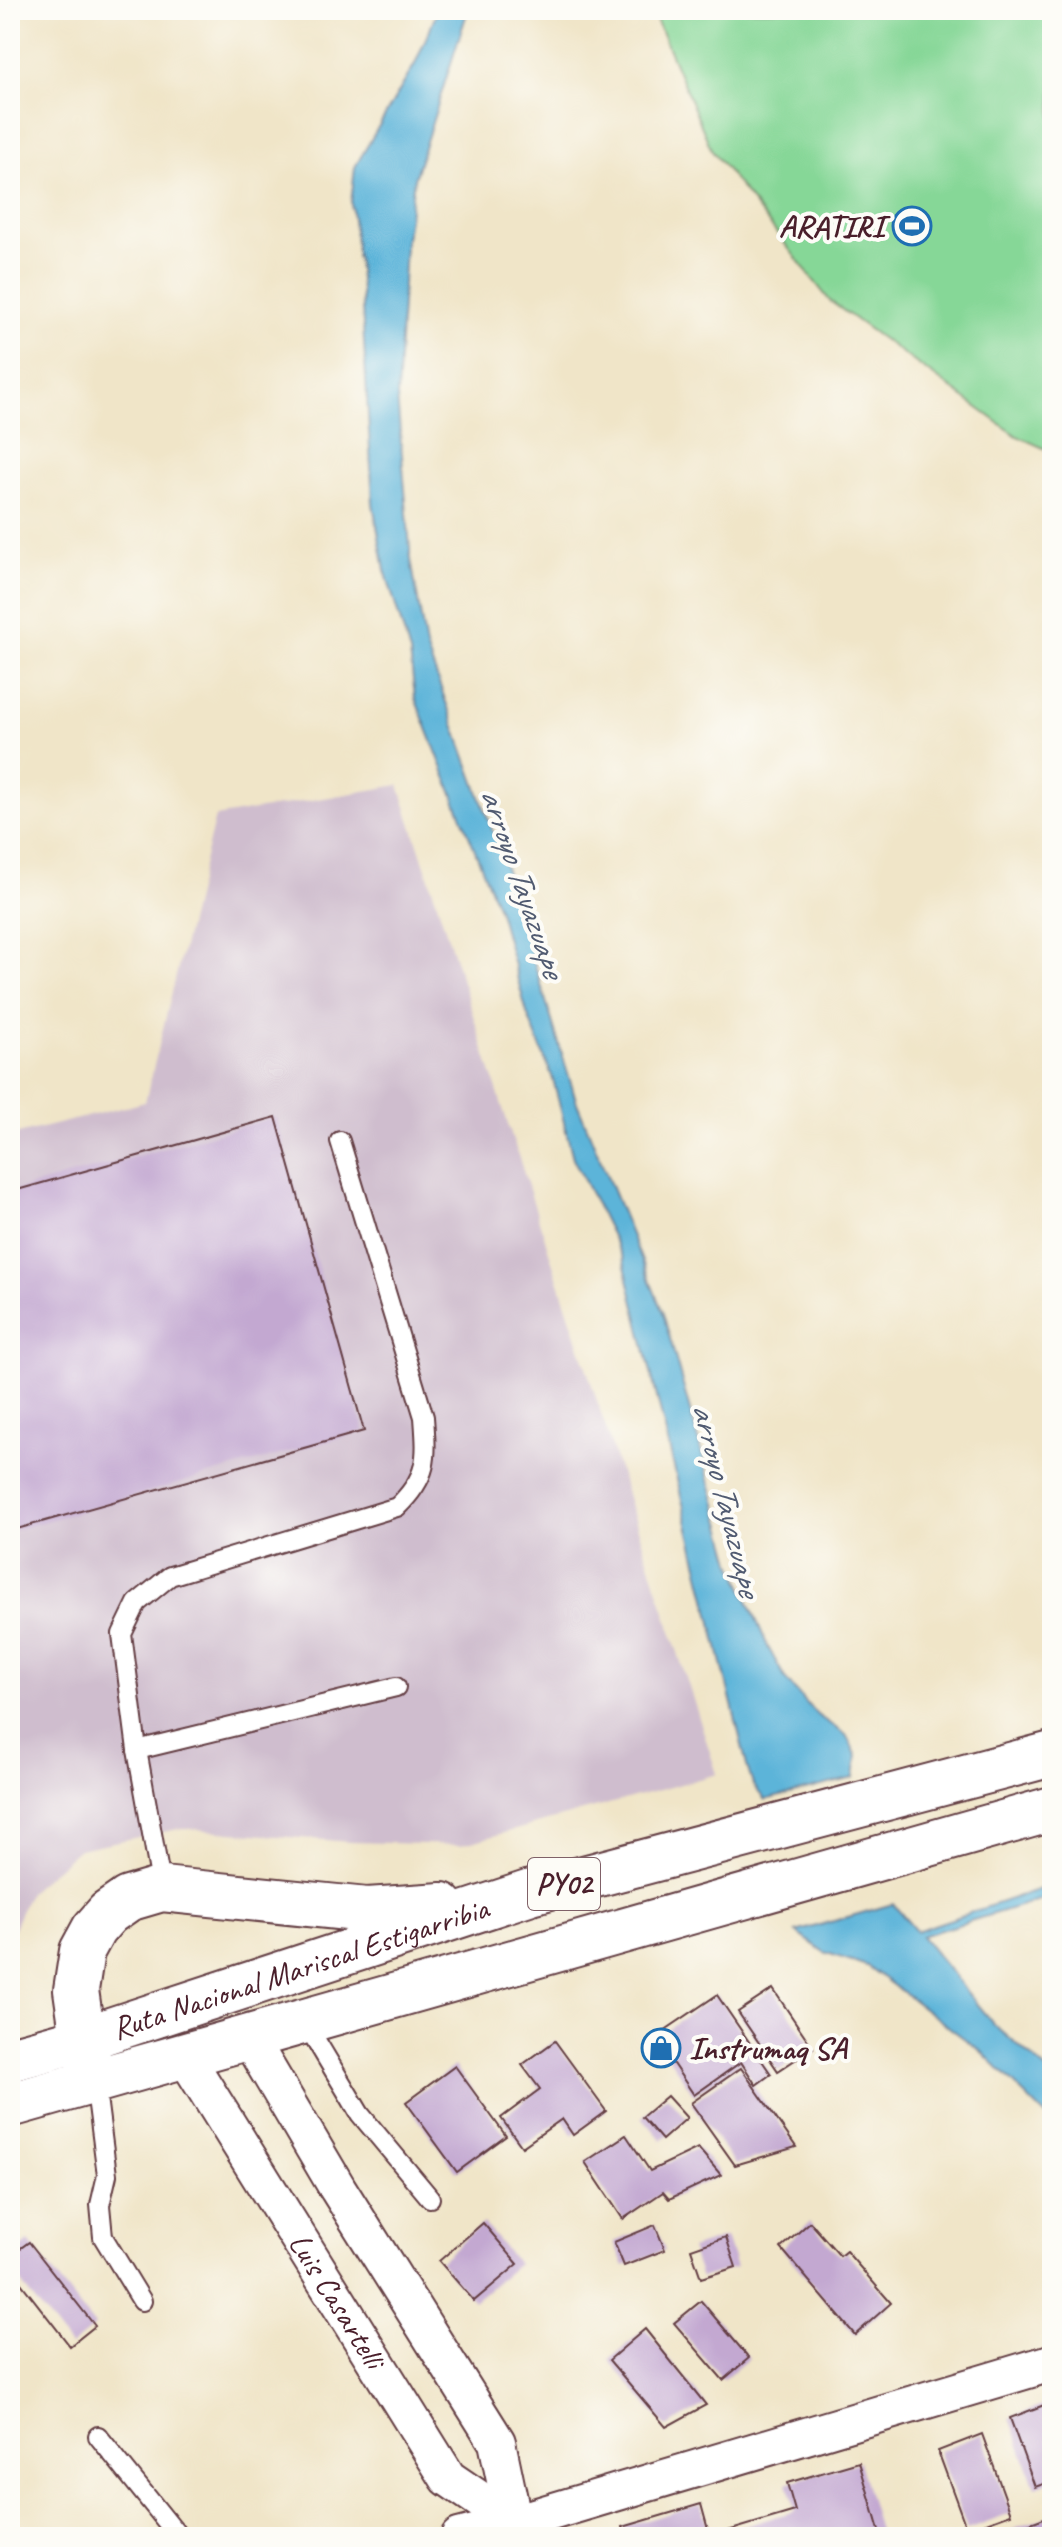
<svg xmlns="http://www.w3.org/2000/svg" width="1062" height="2547" font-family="Caveat,sans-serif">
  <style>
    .industrial { fill: #cfbdce }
    .green { fill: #86d797; stroke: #687b61; stroke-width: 2 }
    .water { fill: #5cb4d9; stroke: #536a82; stroke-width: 2 }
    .building { fill: #c3a8d1 }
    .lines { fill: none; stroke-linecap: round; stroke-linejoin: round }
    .lane-casing { stroke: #633d43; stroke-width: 22 }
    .street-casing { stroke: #633d43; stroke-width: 40 }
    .highway-casing { stroke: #633d43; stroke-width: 48 }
    .lane { stroke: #fff; stroke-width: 18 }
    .street { stroke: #fff; stroke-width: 36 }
    .highway { stroke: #fff; stroke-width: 44 }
    .labels { text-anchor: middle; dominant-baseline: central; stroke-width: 8; stroke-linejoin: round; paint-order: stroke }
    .shield { fill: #fdfcf7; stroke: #806168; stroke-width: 2 }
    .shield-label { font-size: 30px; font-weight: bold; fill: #4a1f2b }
    .poi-label { font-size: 32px; font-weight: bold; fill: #4a1f2b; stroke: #fdfcf7; text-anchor: end }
    .street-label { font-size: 32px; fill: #4a1f2b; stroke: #fdfcf7 }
    .water-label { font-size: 34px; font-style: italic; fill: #515b71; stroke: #fdfcf7 }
  </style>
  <rect width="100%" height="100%" fill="#fdfcf7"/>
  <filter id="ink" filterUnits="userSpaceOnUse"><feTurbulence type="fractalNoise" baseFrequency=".0125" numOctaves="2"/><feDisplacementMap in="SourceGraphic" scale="16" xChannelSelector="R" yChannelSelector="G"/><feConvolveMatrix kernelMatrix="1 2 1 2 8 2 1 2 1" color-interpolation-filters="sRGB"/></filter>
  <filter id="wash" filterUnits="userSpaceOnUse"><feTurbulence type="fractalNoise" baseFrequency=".006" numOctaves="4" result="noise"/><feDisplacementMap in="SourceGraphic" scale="32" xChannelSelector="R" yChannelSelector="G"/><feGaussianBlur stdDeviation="1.8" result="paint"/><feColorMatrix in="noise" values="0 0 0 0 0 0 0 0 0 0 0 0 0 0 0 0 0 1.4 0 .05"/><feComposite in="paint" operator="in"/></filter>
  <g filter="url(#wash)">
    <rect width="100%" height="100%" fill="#f0e5c8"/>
    <!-- industrial -->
    <path class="industrial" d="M399 785 717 1774 461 1845 349 1842 183 1828 79 1849 29 1892 10 1938V1136L145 1102 215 817Z"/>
    <!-- green -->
    <path class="green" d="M652 10H1052V452L1017 436 830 301 712 151Z"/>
    <!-- water -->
    <g class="water">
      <path d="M438 10H468L414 179 405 246 397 397 411 560 426 647 502 857 577 1103 662 1310 733 1565 768 1647 786 1680 817 1715 846 1735 857 1756 854 1778 765 1800 753 1785 747 1766 623 1258 573 1158 553 1079 527 1013 499 911 415 698 410 653 385 570 373 504 361 289 351 203 355 167 415 64Z"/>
      <path d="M1052 1885V1894L1039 1900 921 1936 993 2024 1052 2075V2122L981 2051 867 1966 824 1952 796 1932 893 1904 916 1931Z"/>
    </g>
    <g id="blocks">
      <!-- building -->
      <g class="building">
        <path d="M276 1117 364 1431 10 1531V1192Z"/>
        <path d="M773 1989 813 2048 778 2071 738 2012Z"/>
        <path d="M717 1995 771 2074 756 2085 741 2062 694 2095 655 2037Z"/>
        <path d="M555 2041 606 2111 573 2135 562 2119 522 2147 501 2118 540 2089 522 2065Z"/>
        <path d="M455 2066 506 2136 457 2172 406 2102Z"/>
        <path d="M741 2068 796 2147 735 2165 691 2103Z"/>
        <path d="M667 2096 687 2118 662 2140 642 2117Z"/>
        <path d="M626 2135 650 2171 698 2148 721 2175 669 2199 663 2192 623 2219 585 2162Z"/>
        <path d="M810 2222 840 2256 846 2251 891 2303 855 2335 781 2248Z"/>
        <path d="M483 2223 518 2264 474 2301 439 2261Z"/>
        <path d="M655 2225 665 2250 624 2266 614 2242Z"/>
        <path d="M726 2237 736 2267 701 2278 691 2249Z"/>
        <path d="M29 2242 95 2326 70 2346 10 2269V2256Z"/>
        <path d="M701 2301 749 2358 723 2380 674 2323Z"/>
        <path d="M645 2329 706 2405 666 2427 609 2360Z"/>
        <path d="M1052 2402V2481L1035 2487 1010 2418Z"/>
        <path d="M982 2434 1011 2514 967 2530 938 2451Z"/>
        <path d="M859 2462 881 2537H719L718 2534 795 2511 787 2483Z"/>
        <path d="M701 2504 710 2537H625L623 2527Z"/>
        <path d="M1052 2515V2537H1015L1012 2530Z"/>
      </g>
    </g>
  </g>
  <g filter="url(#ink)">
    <use href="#blocks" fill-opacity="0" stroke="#633d43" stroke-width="2"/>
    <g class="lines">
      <!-- lane casing -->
      <g class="lane-casing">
        <g id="lane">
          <path d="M137 1750 396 1687"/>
          <path d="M162 1889 137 1750 122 1634 137 1603 170 1576 397 1507C429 1476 427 1458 424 1417L340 1141"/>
          <path d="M305 2022 360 2114 430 2198"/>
          <path d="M95 2082 107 2175 100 2205 103 2237 142 2301"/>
          <path d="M98 2436 179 2537"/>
        </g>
      </g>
      <!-- street casing -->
      <g class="street-casing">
        <g id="street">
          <path d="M249 2038 338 2189 497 2442 514 2523 520 2535"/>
          <path id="s1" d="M185 2056 448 2478 514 2523"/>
          <path d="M459 2537 514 2523 1051 2363"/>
        </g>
      </g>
      <!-- highway casing -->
      <g class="highway-casing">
        <g id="highway">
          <path id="s2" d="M10 2059 83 2039 531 1892 1052 1754"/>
          <path d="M90 2065 83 2039 76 1990 82 1951 94 1929 108 1913 128 1899 162 1889 367 1910 442 1905"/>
          <path d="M10 2105 1052 1809"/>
        </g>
      </g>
      <!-- lane -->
      <use href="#lane" class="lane"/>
      <!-- street -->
      <use href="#street" class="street"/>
      <!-- highway -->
      <use href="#highway" class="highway"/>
    </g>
  </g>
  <!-- icons -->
  <defs>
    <g id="stadium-ring" transform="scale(2)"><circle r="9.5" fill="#fdfcf7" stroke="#1f6fb2" stroke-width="1.5"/><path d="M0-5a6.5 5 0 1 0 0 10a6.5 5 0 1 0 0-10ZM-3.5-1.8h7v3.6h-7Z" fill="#1f6fb2"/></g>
    <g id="shop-ring" transform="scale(2)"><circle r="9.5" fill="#fdfcf7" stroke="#1f6fb2" stroke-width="1.5"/><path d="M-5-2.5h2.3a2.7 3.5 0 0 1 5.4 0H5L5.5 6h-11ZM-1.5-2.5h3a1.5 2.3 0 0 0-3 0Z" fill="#1f6fb2"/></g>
  </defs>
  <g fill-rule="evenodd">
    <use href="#stadium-ring" x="912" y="226"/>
    <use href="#shop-ring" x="661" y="2048"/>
  </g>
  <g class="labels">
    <!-- shield labels -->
    <rect class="shield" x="528" y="1858" width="72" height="52" rx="6"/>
    <g class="shield-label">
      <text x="564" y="1884">PY02</text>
    </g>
    <!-- poi labels -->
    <g class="poi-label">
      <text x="884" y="226">ARATIRI</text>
      <text x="689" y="2048" text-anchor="start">Instrumaq SA</text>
    </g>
    <!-- street labels -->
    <g class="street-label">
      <text stroke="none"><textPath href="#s2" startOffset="304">Ruta Nacional Mariscal Estigarribia</textPath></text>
      <text stroke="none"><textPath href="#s1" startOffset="288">Luis Casartelli</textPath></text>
    </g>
    <!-- water labels -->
    <g class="water-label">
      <text transform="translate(523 882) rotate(71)">arroyo Tayazuape</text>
      <text transform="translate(727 1499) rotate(76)">arroyo Tayazuape</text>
    </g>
  </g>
  <!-- margin -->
  <rect width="1062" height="2547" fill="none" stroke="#fdfcf7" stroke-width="40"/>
</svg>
